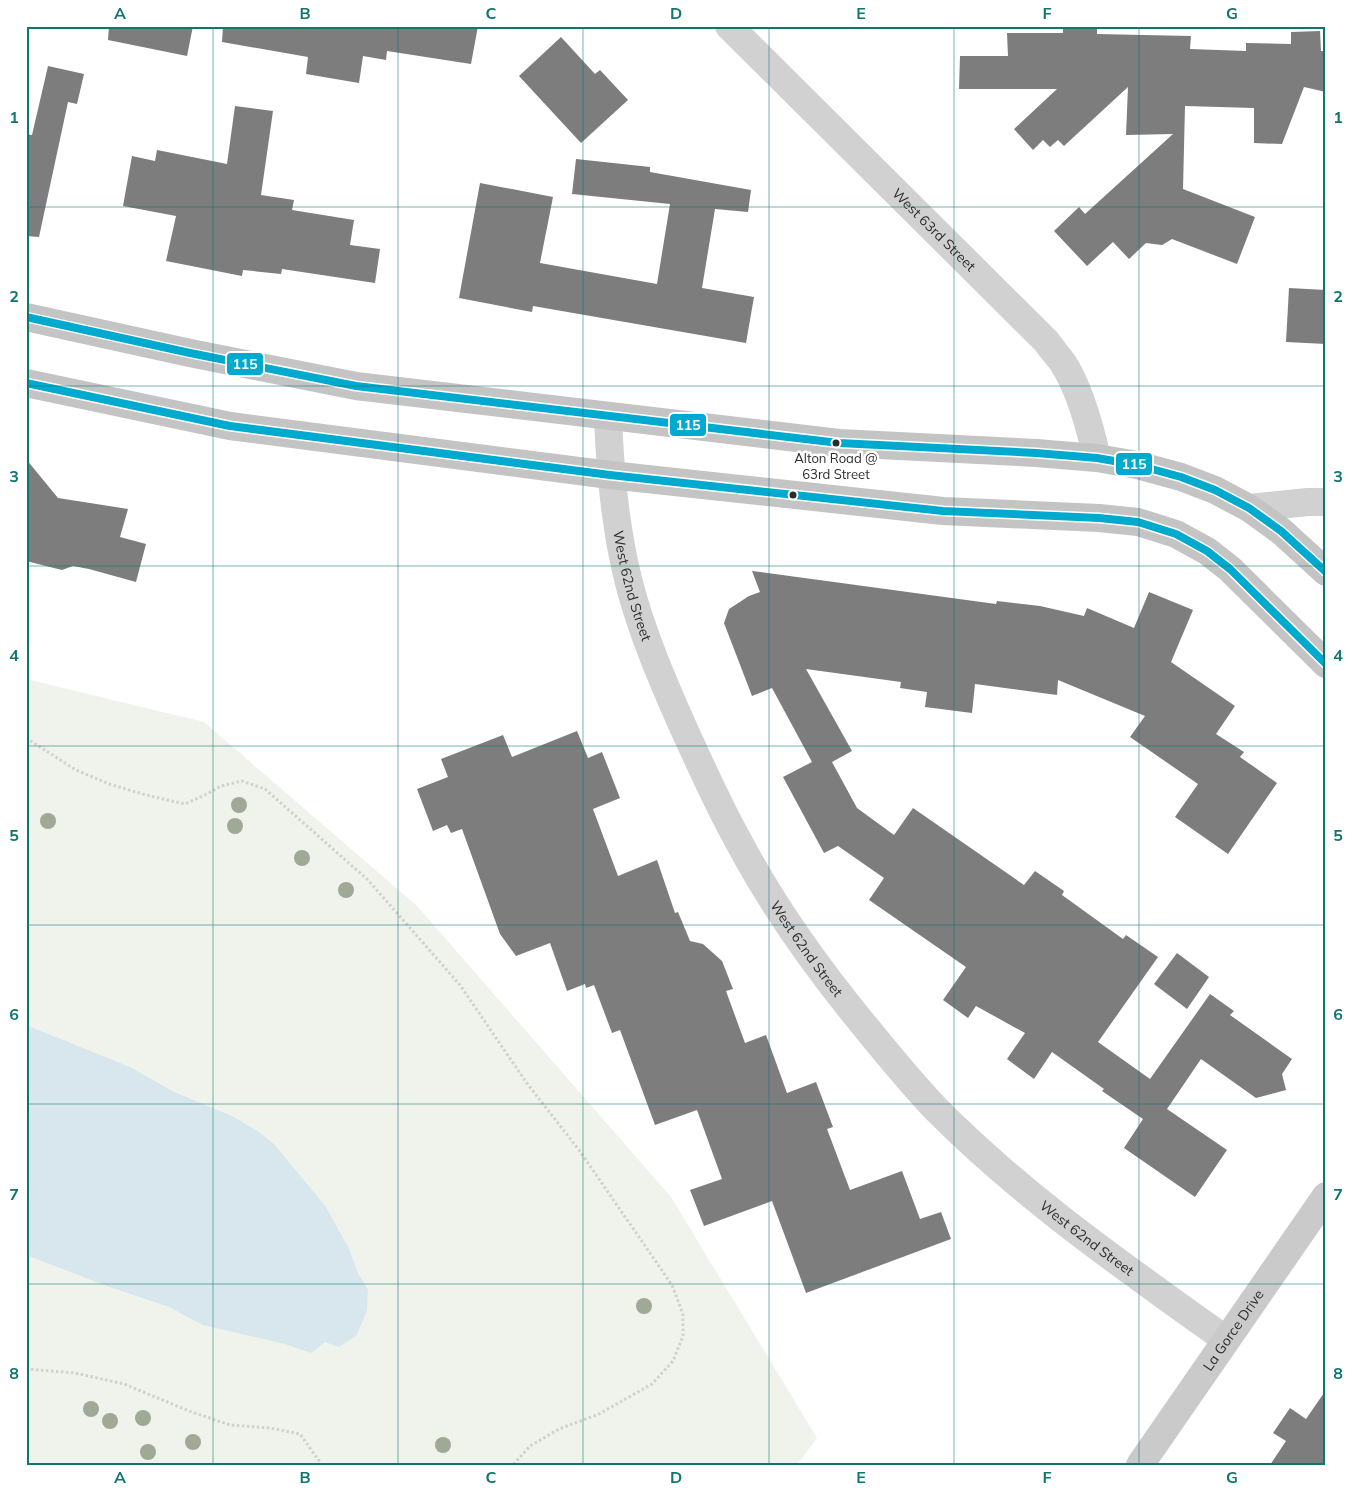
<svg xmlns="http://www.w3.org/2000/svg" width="1352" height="1491" font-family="Mulish,sans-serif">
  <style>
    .green { fill: #eff3eb }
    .water { fill: #d8e6ee }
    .building { fill: #7d7d7d }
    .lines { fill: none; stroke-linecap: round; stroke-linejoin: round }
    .path { stroke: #d1d1d1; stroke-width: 3; stroke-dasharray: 2.5 2.5; stroke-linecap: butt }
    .minor { stroke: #d1d1d1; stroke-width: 28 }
    .secondary { stroke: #cacaca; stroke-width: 28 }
    .primary { stroke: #c4c4c4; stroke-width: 28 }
    .bus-1-casing { stroke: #fff; stroke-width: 11 }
    .bus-1 { stroke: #00a9ce; stroke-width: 8 }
    .tree { fill: #9fa995 }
    .grid { fill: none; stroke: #0f766e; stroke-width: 1; stroke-opacity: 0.55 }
    .bus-dot { fill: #2c2c2c; stroke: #fff; stroke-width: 2 }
    .labels { text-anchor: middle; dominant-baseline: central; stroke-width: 5; stroke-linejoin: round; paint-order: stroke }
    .bus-label { font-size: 13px; fill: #2c2c2c; stroke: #fff }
    .street-label { font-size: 14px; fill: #2c2c2c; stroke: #fff }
    .line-badge { stroke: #fff; stroke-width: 2 }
    .badge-label { font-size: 14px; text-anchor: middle; font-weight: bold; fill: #fff }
    .neatline { fill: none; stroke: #0f766e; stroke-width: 2 }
    .grid-label { font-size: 16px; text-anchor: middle; font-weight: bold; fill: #0f766e }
  </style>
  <rect width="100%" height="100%" fill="#fff"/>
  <!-- green -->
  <path class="green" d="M26 679 204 722 417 906 671 1197 817 1438 797 1465H26Z"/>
  <!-- water -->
  <path class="water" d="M26 1025 130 1067 174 1092 232 1116 259 1132 274 1144 326 1207 349 1249 358 1273 368 1290 367 1311 356 1336 339 1347 325 1342 311 1353 285 1344 203 1325 169 1307 107 1286 26 1255Z"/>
  <!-- building -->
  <g class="building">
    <path d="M109 26H193L187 56 108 40Z"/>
    <path d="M223 26H478L471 64 387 51 386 60 363 56 359 83 306 74 308 57 222 42Z"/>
    <path d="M1063 26H1097V34L1191 36 1190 49 1246 51V43L1291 44V32L1320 31 1321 51H1326V92L1304 87 1282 144 1254 143V108L1185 106 1183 189 1255 217 1237 264 1172 239 1162 245 1146 243 1129 259 1113 242 1087 266 1054 231 1079 207 1085 214 1173 134 1126 135 1128 87 1064 146 1058 140 1050 147 1043 140 1033 150 1014 129 1057 89H959L960 56H1008L1007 33H1063Z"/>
    <path d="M561 37 595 74 600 70 628 100 581 143 519 76Z"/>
    <path d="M48 66 84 74 77 104 68 102 39 237 26 236V134L32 135Z"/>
    <path d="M235 106 273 111 261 195 294 200 292 210 354 220 350 245 380 249 375 283 282 269 281 274 243 270 242 276 166 261 176 216 123 206 132 156 155 161 157 150 227 164Z"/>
    <path d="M576 159 650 167V172L751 190 748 212 715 209 702 288 754 297 746 343 533 306 532 312 459 298 480 183 553 197 540 263 657 284 670 204 572 194Z"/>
    <path d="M1289 288 1326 290V344L1286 342Z"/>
    <path d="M26 459 58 498 128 509 120 537 146 544 136 582 89 569 73 566 62 570 26 561Z"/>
    <path d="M752 571 996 604 997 601 1040 606 1084 616 1087 608 1134 628 1149 592 1193 610 1171 662 1235 706 1216 734 1244 752 1240 757 1277 783 1228 854 1175 817 1198 784 1130 737 1145 716 1058 680 1057 695 975 684 972 713 925 707 927 692 900 688 901 682 806 669 852 751 832 762 857 808 894 835 913 808 1024 885 1035 871 1064 891 1062 895 1123 939 1126 935 1158 957 1098 1042 1150 1079 1210 994 1234 1011 1230 1015 1292 1059 1282 1074 1286 1090 1256 1098 1201 1059 1167 1109 1227 1150 1195 1197 1124 1148 1143 1119 1102 1091 1104 1089 1052 1052 1034 1079 1007 1059 1025 1033 976 1006 968 1018 943 1000 966 967 869 900 884 878 838 846 824 853 783 777 812 762 772 688 752 696 724 623 729 609 749 596 760 592Z"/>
    <path d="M577 731 588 758 602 752 620 798 593 809 618 876 657 860 675 913 678 912 690 941 703 944 722 961 733 989 726 991 745 1043 766 1035 787 1093 816 1082 833 1127 827 1129 850 1190 902 1171 920 1219 941 1212 951 1239 806 1293 772 1201 704 1226 690 1190 722 1179 697 1110 655 1125 620 1030 612 1033 594 985 586 988 585 984 567 991 550 943 516 956 500 934 462 829 451 833 447 825 433 831 417 789 448 777 441 759 503 735 512 757Z"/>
    <path d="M1177 953 1209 977 1187 1009 1154 984Z"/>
    <path d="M1326 1390V1465H1270L1286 1441 1273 1433 1290 1408 1306 1419Z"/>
  </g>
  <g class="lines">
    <!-- path -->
    <g class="path">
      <path d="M26 738 76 770 109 784 146 795 185 804 207 794 221 786 242 781 265 789 368 880 460 985 526 1082 579 1150 672 1285 683 1314V1336L673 1361 652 1384 599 1414 559 1429 530 1446 513 1465"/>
      <path d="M26 1369 75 1373 124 1384 189 1411 230 1425 270 1428 300 1434 322 1465"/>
    </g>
    <!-- minor -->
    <g class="minor">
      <path id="s1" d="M729 26 1046 341C1051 348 1057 355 1063 363 1080 389 1090 427 1097 458"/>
      <path id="s2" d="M608 417C610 473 615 528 629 583 642 633 663 682 684 729 702 768 719 807 740 844 775 910 820 972 868 1030 890 1057 912 1084 936 1109 1023 1197 1126 1268 1226 1340"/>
      <path d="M1249 508 1308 502H1326"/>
    </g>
    <!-- secondary -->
    <path class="secondary" id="s3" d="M1140 1465 1326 1196"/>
    <!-- primary -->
    <g class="primary">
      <path d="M26 317 190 353 356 386 839 443 1036 453 1097 458 1137 465 1181 477 1215 490 1249 508 1281 531 1326 572"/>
      <path d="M26 383 230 426 610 475 943 511 1099 518 1138 522 1176 534 1207 551 1230 569 1326 664"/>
    </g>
    <!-- bus-1 casing -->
    <g class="bus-1-casing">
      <g id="bus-1">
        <path d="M26 317 190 353 356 386 839 443 1036 453 1097 458 1137 465 1181 477 1215 490 1249 508 1281 531 1326 572"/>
        <path d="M26 383 230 426 610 475 943 511 1099 518 1138 522 1176 534 1207 551 1230 569 1326 664"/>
      </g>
    </g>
    <!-- bus-1 -->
    <use href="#bus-1" class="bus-1"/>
  </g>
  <!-- trees -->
  <g class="tree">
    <circle cx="239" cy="805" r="8"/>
    <circle cx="48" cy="821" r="8"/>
    <circle cx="235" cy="826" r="8"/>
    <circle cx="302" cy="858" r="8"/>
    <circle cx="346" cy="890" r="8"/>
    <circle cx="644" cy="1306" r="8"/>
    <circle cx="91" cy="1409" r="8"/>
    <circle cx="143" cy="1418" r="8"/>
    <circle cx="110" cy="1421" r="8"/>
    <circle cx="193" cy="1442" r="8"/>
    <circle cx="443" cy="1445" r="8"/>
    <circle cx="148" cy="1452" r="8"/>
  </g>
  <!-- grid -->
  <path class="grid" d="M213 26V1465M398 26V1465M583 26V1465M769 26V1465M954 26V1465M1139 26V1465M26 207H1326M26 386H1326M26 566H1326M26 746H1326M26 925H1326M26 1104H1326M26 1284H1326"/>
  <!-- markers -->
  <g class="bus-dot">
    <circle cx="836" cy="443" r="4.5"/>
    <circle cx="793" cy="495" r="4.5"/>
  </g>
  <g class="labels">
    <!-- bus labels -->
    <g class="bus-label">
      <text x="836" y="458">Alton Road @<tspan x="836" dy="16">63rd Street</tspan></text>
    </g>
    <!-- street labels -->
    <g class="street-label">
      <text stroke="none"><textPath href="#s1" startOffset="289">West 63rd Street</textPath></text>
      <text stroke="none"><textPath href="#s2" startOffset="171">West 62nd Street</textPath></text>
      <text stroke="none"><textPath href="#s2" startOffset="576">West 62nd Street</textPath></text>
      <text stroke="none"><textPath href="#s2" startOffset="981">West 62nd Street</textPath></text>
      <text stroke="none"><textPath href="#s3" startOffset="164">La Gorce Drive</textPath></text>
    </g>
  </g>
  <g class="line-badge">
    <rect x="226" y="352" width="38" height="24" rx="5" fill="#00a9ce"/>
    <rect x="669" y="413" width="38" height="24" rx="5" fill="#00a9ce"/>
    <rect x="1115" y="452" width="38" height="24" rx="5" fill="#00a9ce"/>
  </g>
  <g class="badge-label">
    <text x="245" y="369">115</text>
    <text x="688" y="430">115</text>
    <text x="1134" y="469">115</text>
  </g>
  <!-- border -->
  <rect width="1352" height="1491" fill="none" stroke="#ffffff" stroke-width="55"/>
  <rect x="28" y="28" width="1296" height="1436" class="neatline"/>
  <g class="grid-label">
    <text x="120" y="19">A</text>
    <text x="305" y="19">B</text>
    <text x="491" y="19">C</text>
    <text x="676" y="19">D</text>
    <text x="861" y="19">E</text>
    <text x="1047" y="19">F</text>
    <text x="1232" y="19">G</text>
    <text x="14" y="123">1</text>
    <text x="1338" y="123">1</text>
    <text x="14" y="302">2</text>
    <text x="1338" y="302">2</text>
    <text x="14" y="482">3</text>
    <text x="1338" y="482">3</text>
    <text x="14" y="661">4</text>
    <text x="1338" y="661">4</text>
    <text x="14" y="841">5</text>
    <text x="1338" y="841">5</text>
    <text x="14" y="1020">6</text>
    <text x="1338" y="1020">6</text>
    <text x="14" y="1200">7</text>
    <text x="1338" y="1200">7</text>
    <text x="14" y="1379">8</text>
    <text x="1338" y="1379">8</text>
    <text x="120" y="1483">A</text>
    <text x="305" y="1483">B</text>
    <text x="491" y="1483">C</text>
    <text x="676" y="1483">D</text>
    <text x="861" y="1483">E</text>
    <text x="1047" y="1483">F</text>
    <text x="1232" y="1483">G</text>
  </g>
</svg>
